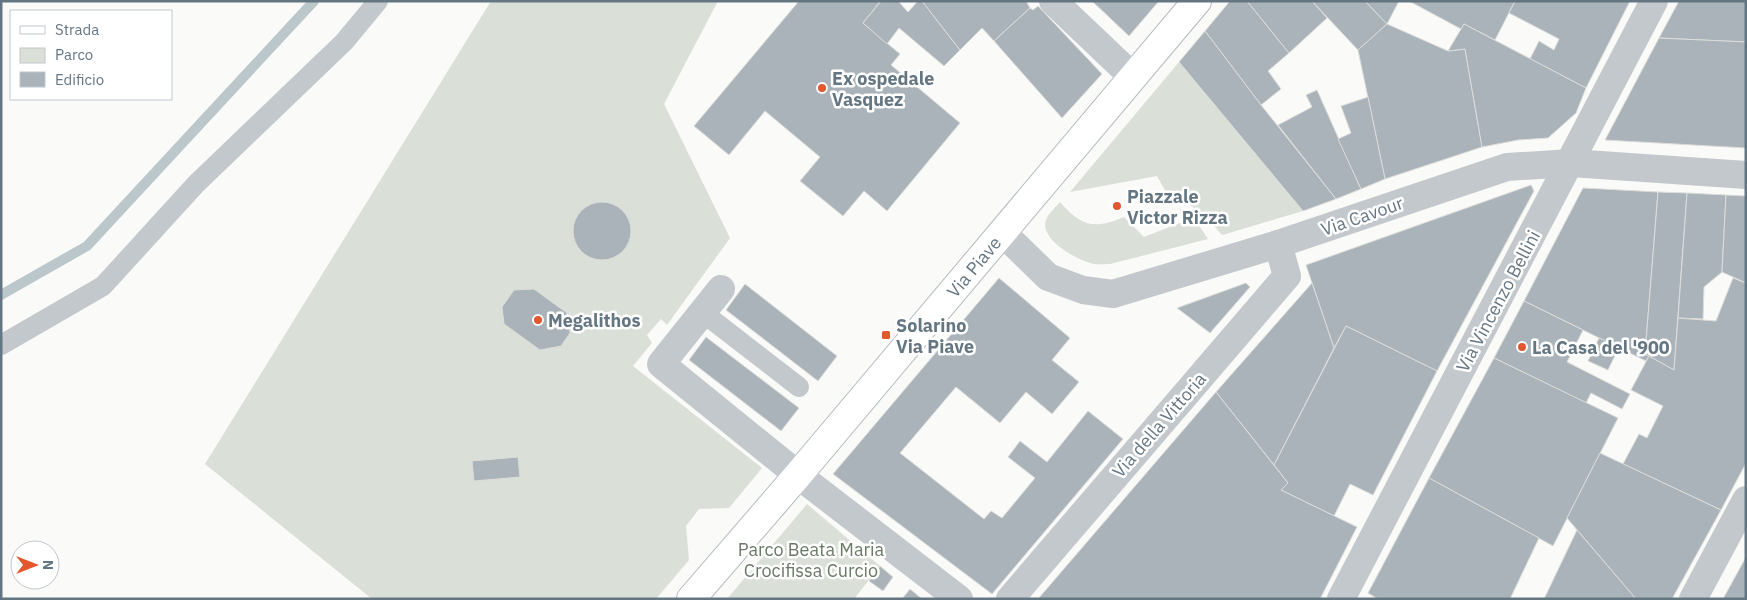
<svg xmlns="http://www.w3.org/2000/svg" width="1747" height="600" font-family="'IBM Plex Sans',sans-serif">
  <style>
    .green { fill: #dadfd7 }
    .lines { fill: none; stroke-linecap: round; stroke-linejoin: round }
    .stream { stroke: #bbc7cb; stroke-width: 10 }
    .building { fill: #aab3b9; stroke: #dcdcda }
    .secondary-casing { stroke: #b3babf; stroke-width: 30 }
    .service { stroke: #c3c8cc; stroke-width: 20 }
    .minor { stroke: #c3c8cc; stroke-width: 28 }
    .tertiary { stroke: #c3c8cc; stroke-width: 28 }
    .secondary { stroke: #fff; stroke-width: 28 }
    .poi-dot { fill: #e4572e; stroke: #fff; stroke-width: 2 }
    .labels { text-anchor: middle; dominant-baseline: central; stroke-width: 5; stroke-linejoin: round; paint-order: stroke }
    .poi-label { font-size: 18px; font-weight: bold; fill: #657683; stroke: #fff; text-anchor: start }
    .street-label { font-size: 18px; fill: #657683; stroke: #fff }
    .park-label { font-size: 18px; fill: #687a64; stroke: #fff }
  </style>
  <rect width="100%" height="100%" fill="#fafaf8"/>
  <!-- green -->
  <g class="green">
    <path d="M491 1H718L664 104 730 238 667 325 661 319 647 335 652 343 633 366 762 468 729 508 699 509 686 526 689 560 656 599H372L205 464Z"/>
    <path d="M1179 62 1303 211 1222 235C1206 216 1191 202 1167 194L1157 176 1070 192Z"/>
    <path d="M1060 202C1081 226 1094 230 1124 217L1144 237 1185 221 1179 208 1196 221 1208 239 1110 264C1105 264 1099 265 1094 264 1079 261 1039 240 1046 220 1048 214 1056 207 1060 202Z"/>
    <path d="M807 504 880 566 854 599H727Z"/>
  </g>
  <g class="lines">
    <!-- stream -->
    <path class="stream" d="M1 295 87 246 314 1"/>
  </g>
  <!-- building -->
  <g class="building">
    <path d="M799 1H877L879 3 863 23 900 54 891 65 960 123 887 211 864 191 843 216 800 181 820 157 765 111 729 155 694 126Z"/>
    <path d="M881 1H898L908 12 918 1H922L960 50 944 66 899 28 887 44 863 23Z"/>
    <path d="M922 1H1026L1030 8 994 41 982 28 960 50Z"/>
    <path d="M1092 1H1159L1129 36Z"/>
    <path d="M1230 1H1247L1289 53 1268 71 1281 89 1261 105 1205 31Z"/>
    <path d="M1247 1H1312L1327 18 1289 53Z"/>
    <path d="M1312 1H1365L1387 24 1358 50Z"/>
    <path d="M1365 1H1399L1387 24Z"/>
    <path d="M1409 1H1515L1495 40 1464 24 1461 29Z"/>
    <path d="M1515 1H1630L1586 88 1530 59 1539 41 1554 50 1559 39 1509 13Z"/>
    <path d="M1679 1H1746V42L1659 38Z"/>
    <path d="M1038 6 1102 74 1062 118 994 41 1030 8 1033 10Z"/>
    <path d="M1387 24 1448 51 1465 49 1482 147 1385 179 1358 50Z"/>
    <path d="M1464 24 1586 88 1576 113 1548 138 1518 140 1482 147 1465 49 1448 51Z"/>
    <path d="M1205 31 1261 105 1336 199 1303 211 1179 62Z"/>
    <path d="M1659 38 1746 42V148L1605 140Z"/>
    <path d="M1317 90 1361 189 1336 199 1278 125 1312 107 1306 95Z"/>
    <path d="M1368 97 1385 179 1361 189 1338 139 1351 133 1341 106Z"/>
    <path d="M1531 185 1534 191 1437 371 1346 326 1334 348 1306 265Z"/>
    <path d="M1583 188 1658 192 1645 354 1649 356 1646 361 1524 301Z"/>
    <path d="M1658 192 1687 193 1674 370 1645 354Z"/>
    <path d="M1687 193 1726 195 1722 272 1704 287 1703 319 1678 318Z"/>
    <path d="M1726 195 1746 196V283L1722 272Z"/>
    <circle cx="602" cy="231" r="29"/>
    <path d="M999 278 1070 338 1052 360 1079 382 1052 414 1026 392 1000 423 956 387 900 453 984 519 991 511 1002 518 1035 478 1008 457 1020 441 1047 462 1088 411 1123 439 992 594 833 474Z"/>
    <path d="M1733 278 1746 283V463L1721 510 1623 464 1639 434 1647 438 1663 406 1631 390 1649 356 1674 370 1678 318 1716 321Z"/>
    <path d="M1246 283 1250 287 1210 333 1177 308Z"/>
    <path d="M1312 283 1334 348 1274 465 1216 392Z"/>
    <path d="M745 284 837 356 818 381 726 310Z"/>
    <path d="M534 289 567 313 570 333 561 346 540 350 504 324 502 307 514 290Z"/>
    <path d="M1524 301 1583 330 1567 362 1630 394 1622 409 1591 393 1586 403 1494 358Z"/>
    <path d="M1346 326 1437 371 1373 495 1350 484 1334 516 1281 490 1288 483 1274 465Z"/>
    <path d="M706 337 799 408 781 431 689 360Z"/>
    <path d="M1599 338 1619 347 1608 370 1588 361Z"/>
    <path d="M1494 358 1618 418 1553 546 1429 478Z"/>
    <path d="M1216 392 1288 483 1281 490 1357 527 1320 599H1038Z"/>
    <path d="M1600 453 1721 510 1672 599H1636L1567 518Z"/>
    <path d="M518 457 520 477 474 481 472 461Z"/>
    <path d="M1429 478 1539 538 1510 599H1378L1368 593Z"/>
    <path d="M1577 530 1636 599H1544Z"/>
    <path d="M1746 557V599H1723Z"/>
    <path d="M880 566 893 577 883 591 869 581Z"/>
    <path d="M910 589 922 599H902Z"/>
  </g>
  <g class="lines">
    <!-- secondary casing -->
    <g class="secondary-casing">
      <path id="secondary" d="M691 599 798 475 1197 1"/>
    </g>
    <!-- service -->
    <g class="service">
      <path d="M702 312 799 387"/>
      <path d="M1 345 103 286 196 184 344 42 378 1"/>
    </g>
    <!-- minor -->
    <g class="minor">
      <path d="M1053 1 1133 77"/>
      <path d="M721 289 661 364 798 475 959 599"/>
      <path d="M1010 599 1287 276 1278 244"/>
      <path d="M1341 599 1654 1"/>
      <path d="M1693 599 1746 500"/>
    </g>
    <!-- tertiary -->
    <path class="tertiary" d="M1003 233 1048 277 1083 290 1113 294 1278 244 1507 167 1571 163 1746 175"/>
    <!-- secondary -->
    <use href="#secondary" class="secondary"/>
  </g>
  <!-- markers -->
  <g class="poi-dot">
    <circle cx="822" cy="88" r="5"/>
    <circle cx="1117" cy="206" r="5"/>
    <circle cx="538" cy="320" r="5"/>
    <rect x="881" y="330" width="10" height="10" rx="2.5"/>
    <circle cx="1522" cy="347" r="5"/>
  </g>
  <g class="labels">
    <!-- poi labels -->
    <g class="poi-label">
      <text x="832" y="78">Ex ospedale<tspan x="832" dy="21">Vasquez</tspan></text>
      <text x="1127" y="196">Piazzale<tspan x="1127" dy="21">Victor Rizza</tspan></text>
      <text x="548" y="320">Megalithos</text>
      <text x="896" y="325">Solarino<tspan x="896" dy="21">Via Piave</tspan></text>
      <text x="1532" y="347">La Casa del '900</text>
    </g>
    <!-- street labels -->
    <g class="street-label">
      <text transform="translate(1362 216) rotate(-19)">Via Cavour</text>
      <text transform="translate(974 267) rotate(-50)">Via Piave</text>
      <text transform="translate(1498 301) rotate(-62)">Via Vincenzo Bellini</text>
      <text transform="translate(1159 425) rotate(-49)">Via della Vittoria</text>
    </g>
    <!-- park labels -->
    <g class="park-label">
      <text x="811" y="549">Parco Beata Maria<tspan x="811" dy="21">Crocifissa Curcio</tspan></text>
    </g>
  </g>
  <!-- border -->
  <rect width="1747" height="600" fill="none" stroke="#657683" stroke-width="5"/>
  <!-- legend -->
  <rect x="10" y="10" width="162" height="90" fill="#ffffff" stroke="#c1c8cd"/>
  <rect x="20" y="26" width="25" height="8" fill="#ffffff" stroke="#c1c8cd"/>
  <text x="55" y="35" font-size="15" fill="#657683">Strada</text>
  <rect x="20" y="48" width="25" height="15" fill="#dadfd7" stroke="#c1c8cd"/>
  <text x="55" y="60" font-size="15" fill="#657683">Parco</text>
  <rect x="20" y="72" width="25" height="15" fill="#aab3b9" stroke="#c1c8cd"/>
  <text x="55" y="85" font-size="15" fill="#657683">Edificio</text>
  <!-- north arrow -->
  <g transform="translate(35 565) rotate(90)"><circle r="24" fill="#ffffff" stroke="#c1c8cd"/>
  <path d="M0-4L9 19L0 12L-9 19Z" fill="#e4572e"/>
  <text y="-8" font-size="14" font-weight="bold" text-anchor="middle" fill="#657683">N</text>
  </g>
</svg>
